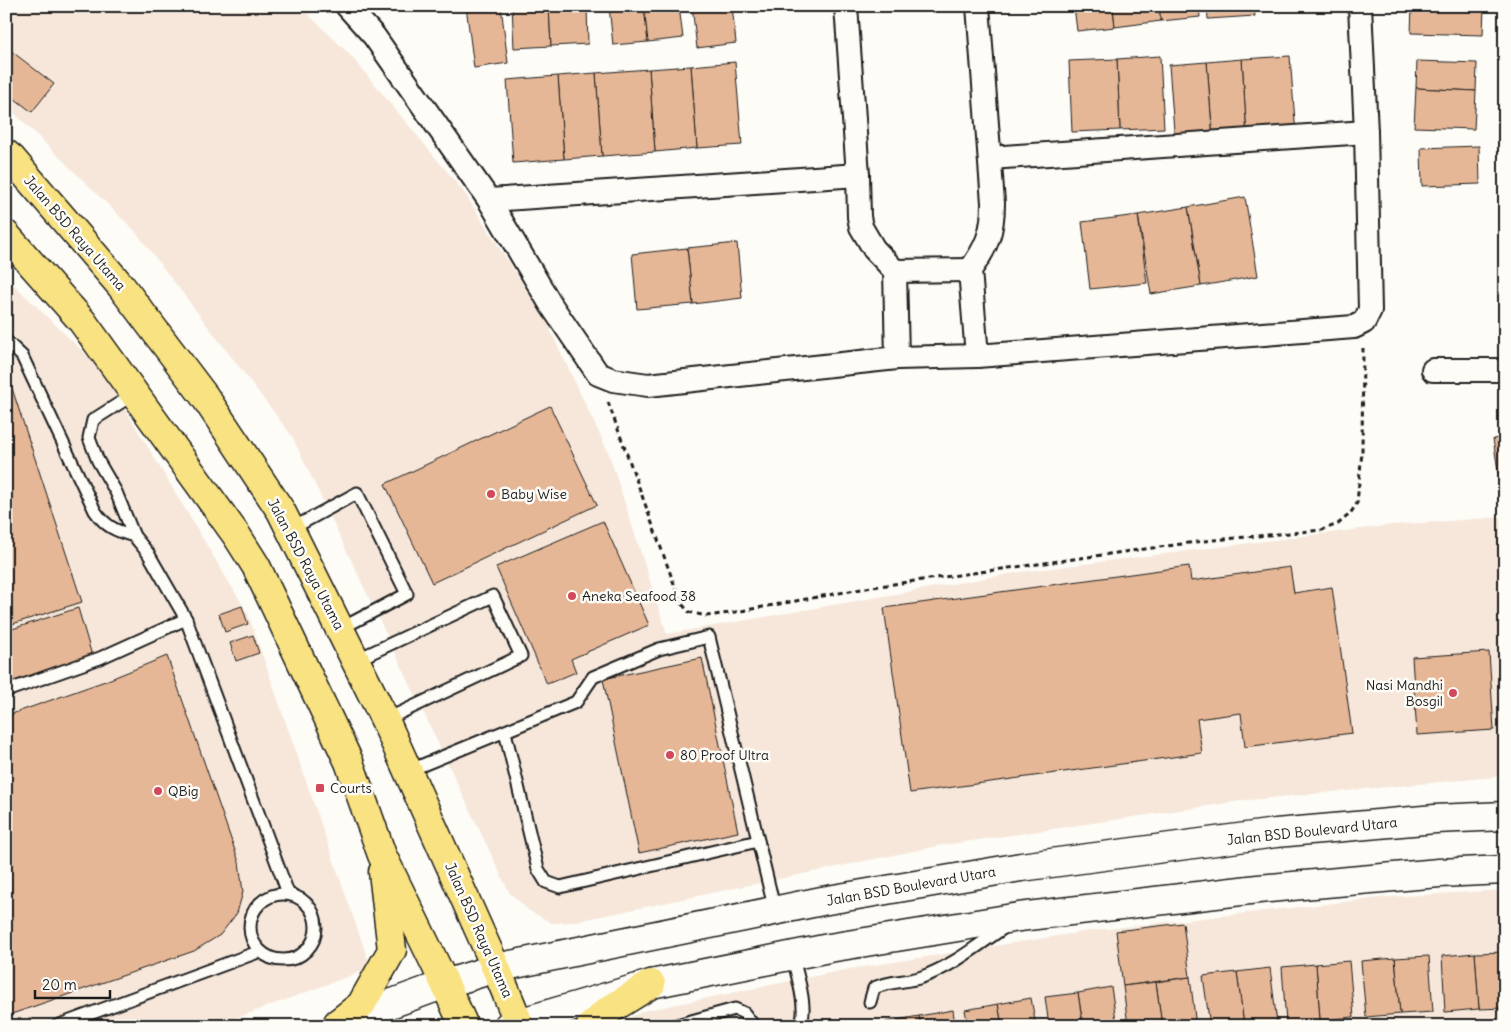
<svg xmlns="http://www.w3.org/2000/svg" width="1511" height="1032" font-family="Delius,sans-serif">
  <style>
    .built { fill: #f6e7da }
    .building { fill: #e6b796; stroke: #1c1c1c }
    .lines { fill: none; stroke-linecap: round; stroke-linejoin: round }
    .lane-casing { stroke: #1c1c1c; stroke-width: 15 }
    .street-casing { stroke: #1c1c1c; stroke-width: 26 }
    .secondary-casing { stroke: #1c1c1c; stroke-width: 31 }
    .primary-casing { stroke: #1c1c1c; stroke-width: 31 }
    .path { stroke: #1c1c1c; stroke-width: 3; stroke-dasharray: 5 4; stroke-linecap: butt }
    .lane { stroke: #fdfcf7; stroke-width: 11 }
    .street { stroke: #fdfcf7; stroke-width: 22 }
    .secondary { stroke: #fdfcf7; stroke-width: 28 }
    .primary { stroke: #f8e281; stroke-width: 28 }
    .poi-dot { fill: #d1495b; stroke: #fdfcf7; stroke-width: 2 }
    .labels { text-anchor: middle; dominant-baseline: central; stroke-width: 5; stroke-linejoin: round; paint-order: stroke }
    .street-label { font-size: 14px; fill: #1c1c1c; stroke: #fdfcf7 }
    .poi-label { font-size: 14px; fill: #1c1c1c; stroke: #fdfcf7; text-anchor: start }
  </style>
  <rect width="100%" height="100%" fill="#fdfcf7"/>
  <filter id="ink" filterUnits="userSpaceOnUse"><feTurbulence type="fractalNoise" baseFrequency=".02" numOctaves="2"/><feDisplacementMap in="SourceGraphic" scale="10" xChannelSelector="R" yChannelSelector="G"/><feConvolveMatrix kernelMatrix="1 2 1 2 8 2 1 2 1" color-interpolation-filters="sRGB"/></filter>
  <g filter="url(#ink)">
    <!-- built -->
    <g class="built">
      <path d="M6 6H300L351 56 464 192 545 319 609 454 667 634 1021 572 1392 525 1505 517V776L1248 800 937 846 573 922 552 923 528 910 509 892 292 436 135 231 6 105Z"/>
      <path d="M6 277 101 369 248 614 371 968 215 1026H6Z"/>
      <path d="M1505 890V1022L1442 1026H615L643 1011 850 969 1089 931 1388 897Z"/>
    </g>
    <!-- building -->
    <g class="building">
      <path d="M466 6H501L508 63 474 68Z"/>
      <path d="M512 6H549L551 46 514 48Z"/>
      <path d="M549 6H587L588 44 551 46Z"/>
      <path d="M609 6H644L648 42 613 45Z"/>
      <path d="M644 6H679L683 38 648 42Z"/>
      <path d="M692 6H732L736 43 697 48Z"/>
      <path d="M1074 6H1113L1115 27 1077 31Z"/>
      <path d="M1113 6H1159L1161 21 1115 27Z"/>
      <path d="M1159 6H1199L1200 17 1161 21Z"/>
      <path d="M1207 6H1254L1255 16 1208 19Z"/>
      <path d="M1260 6H1296V9L1260 12Z"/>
      <path d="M1412 6H1484L1483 35 1411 33Z"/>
      <path d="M6 47 54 84 32 112 6 92Z"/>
      <path d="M1160 56 1164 128 1120 130 1117 59Z"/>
      <path d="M1290 56 1296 135 1247 138 1242 59Z"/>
      <path d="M1117 59 1120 130 1072 132 1069 61Z"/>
      <path d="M1242 59 1247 138 1213 141 1207 62Z"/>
      <path d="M1417 61 1477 63 1476 91 1416 88Z"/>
      <path d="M735 62 742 145 697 148 691 66Z"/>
      <path d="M1207 62 1213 141 1175 144 1169 65Z"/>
      <path d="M691 66 697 148 655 152 649 69Z"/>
      <path d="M649 69 655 152 602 156 596 73Z"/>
      <path d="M596 73 602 156 564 159 558 76Z"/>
      <path d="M558 76 564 159 513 163 507 80Z"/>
      <path d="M1416 88 1476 91 1474 129 1414 127Z"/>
      <path d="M1479 146 1480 184 1422 186 1421 148Z"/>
      <path d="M1245 197 1258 276 1201 286 1188 207Z"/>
      <path d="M1188 207 1201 286 1151 294 1138 215Z"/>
      <path d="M1138 215 1147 283 1090 289 1082 222Z"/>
      <path d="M737 243 742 298 693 304 687 248Z"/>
      <path d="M687 248 693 304 637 309 632 254Z"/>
      <path d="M1500 284H1505V321H1501Z"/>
      <path d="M6 370 82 602 6 626Z"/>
      <path d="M550 406 597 505 432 583 385 484Z"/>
      <path d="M1505 437V483H1500L1493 439Z"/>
      <path d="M603 521 649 625 571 659 576 672 547 684 496 567Z"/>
      <path d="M1189 566 1191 581 1290 567 1294 593 1332 587 1352 733 1245 747 1241 713 1197 719 1202 753 910 793 884 608Z"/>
      <path d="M242 606 248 624 225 632 219 614Z"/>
      <path d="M78 608 93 659 6 688V631Z"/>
      <path d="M253 635 259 653 236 661 230 643Z"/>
      <path d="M1489 652 1494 730 1417 735 1412 657Z"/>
      <path d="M167 656 239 862 243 892 237 913 220 935 194 951 6 1016V716L108 680Z"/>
      <path d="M702 658 738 832 639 853 603 679Z"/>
      <path d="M1183 923 1190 977 1123 986 1116 931Z"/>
      <path d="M1505 952V1008L1479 1009 1475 953Z"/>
      <path d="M1475 953 1479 1009 1445 1012 1442 956Z"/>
      <path d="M1429 956 1433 1012 1400 1014 1395 958Z"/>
      <path d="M1395 958 1400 1014 1366 1017 1361 961Z"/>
      <path d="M1349 961 1354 1017 1320 1020 1316 964Z"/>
      <path d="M1316 964 1320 1020 1286 1023 1282 967Z"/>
      <path d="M1270 968 1277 1023 1244 1026 1237 972Z"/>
      <path d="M1237 972 1244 1026H1210L1203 976Z"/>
      <path d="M1190 977 1196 1026H1162L1156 982Z"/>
      <path d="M1156 982 1162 1026H1128L1123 986Z"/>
      <path d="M1111 987 1117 1026H1083L1078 993Z"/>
      <path d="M1078 993 1083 1026H1049L1045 997Z"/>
      <path d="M1031 998 1036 1026H1002L998 1004Z"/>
      <path d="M998 1004 1002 1026H968L965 1010Z"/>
      <path d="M953 1010 955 1026H921L919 1016Z"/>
      <path d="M919 1016 921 1026H887L886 1022Z"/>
    </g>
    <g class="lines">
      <!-- lane casing -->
      <g class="lane-casing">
        <g id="lane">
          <path d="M6 341 22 356 95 511C106 527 116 531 134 536"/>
          <path d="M134 394 93 420 89 438 98 461 116 492 134 536 148 553 186 619 288 893"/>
          <path d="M291 529 357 493 407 594 340 629"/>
          <path d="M356 660 493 596 521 656 385 720"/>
          <path d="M6 691 100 658 186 619"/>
          <path d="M505 732 538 869 546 882 560 887 758 841"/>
          <path d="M408 771 576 702 593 677 659 649 709 637 775 911"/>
          <circle cx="283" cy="927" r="33"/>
          <path d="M792 955C796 971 810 1013 799 1026"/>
          <path d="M870 1002 874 988C891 980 905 983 922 977 953 966 978 945 1005 927"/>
          <path d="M57 1026 258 952"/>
          <path d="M673 1026 735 1009 744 1013 754 1026"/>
        </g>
      </g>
      <!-- street casing -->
      <g class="street-casing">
        <g id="street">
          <path d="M347 6 374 36 489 200 551 305 598 374 613 380 648 385 897 358 977 356 1354 327 1364 322 1370 310 1366 132 1360 6"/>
          <path d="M846 6 858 175 859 217 861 227 874 249 895 271 897 358"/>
          <path d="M990 158 1366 132"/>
          <path d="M489 200 858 175"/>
          <path d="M895 271 970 270"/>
          <path d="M977 356 970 270C987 247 993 232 993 203L978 6"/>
          <path d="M1433 370H1505"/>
        </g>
      </g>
      <!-- secondary casing -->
      <g class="secondary-casing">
        <g id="secondary">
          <path d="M338 1023 445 984 496 968 822 901 1021 867 1276 833 1435 819 1505 816"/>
          <path d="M508 1026 651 984 829 948 1019 917 1258 889 1439 873 1505 870"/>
        </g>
      </g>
      <!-- primary casing -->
      <g class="primary-casing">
        <g id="primary">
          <path d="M6 154 12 159 121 286 205 397 281 511 385 720 496 968 520 1026"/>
          <path d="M6 235 82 321 237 536 256 566 349 762 382 855 445 984 464 1026"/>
          <path d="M338 1023 361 1005 392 950 383 872"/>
          <path d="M591 1026 606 1012 651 984"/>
        </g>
      </g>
      <!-- path -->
      <path class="path" d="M608 402 681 603 689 612 706 616 730 613 872 587 1203 541 1322 530 1338 524 1350 514 1357 503 1362 452 1363 348"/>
      <!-- lane -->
      <use href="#lane" class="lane"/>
      <!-- street -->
      <use href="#street" class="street"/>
      <!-- secondary -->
      <use href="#secondary" class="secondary"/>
      <!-- primary -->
      <use href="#primary" class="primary"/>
    </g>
  </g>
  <!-- markers -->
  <g class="poi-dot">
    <circle cx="491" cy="494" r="5"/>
    <circle cx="572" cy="596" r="5"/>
    <circle cx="1453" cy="693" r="5"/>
    <circle cx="670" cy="755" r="5"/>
    <rect x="315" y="783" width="10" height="10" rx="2.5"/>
    <circle cx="158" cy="791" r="5"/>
  </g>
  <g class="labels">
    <!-- street labels -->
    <g class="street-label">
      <text transform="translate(75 233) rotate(49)">Jalan BSD Raya Utama</text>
      <text transform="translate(306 564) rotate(62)">Jalan BSD Raya Utama</text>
      <text transform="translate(1312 831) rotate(-6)">Jalan BSD Boulevard Utara</text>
      <text transform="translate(911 886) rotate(-10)">Jalan BSD Boulevard Utara</text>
      <text transform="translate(479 930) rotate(66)">Jalan BSD Raya Utama</text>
    </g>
    <!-- poi labels -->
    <g class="poi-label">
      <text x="501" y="494">Baby Wise</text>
      <text x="582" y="596">Aneka Seafood 38</text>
      <text x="1443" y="685" text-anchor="end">Nasi Mandhi<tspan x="1443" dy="16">Bosgil</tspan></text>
      <text x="680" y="755">80 Proof Ultra</text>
      <text x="330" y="788">Courts</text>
      <text x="168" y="791">QBig</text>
    </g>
  </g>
  <!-- margin -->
  <rect width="1511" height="1032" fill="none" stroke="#fdfcf7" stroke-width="25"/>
  <rect x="12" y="12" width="1486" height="1007" fill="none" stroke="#1c1c1c" stroke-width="2" filter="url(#ink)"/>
  <!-- scale -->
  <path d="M35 990v8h75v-8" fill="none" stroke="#1c1c1c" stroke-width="2.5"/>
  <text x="42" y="990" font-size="15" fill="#1c1c1c" stroke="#fdfcf7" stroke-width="4" paint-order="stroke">20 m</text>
</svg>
